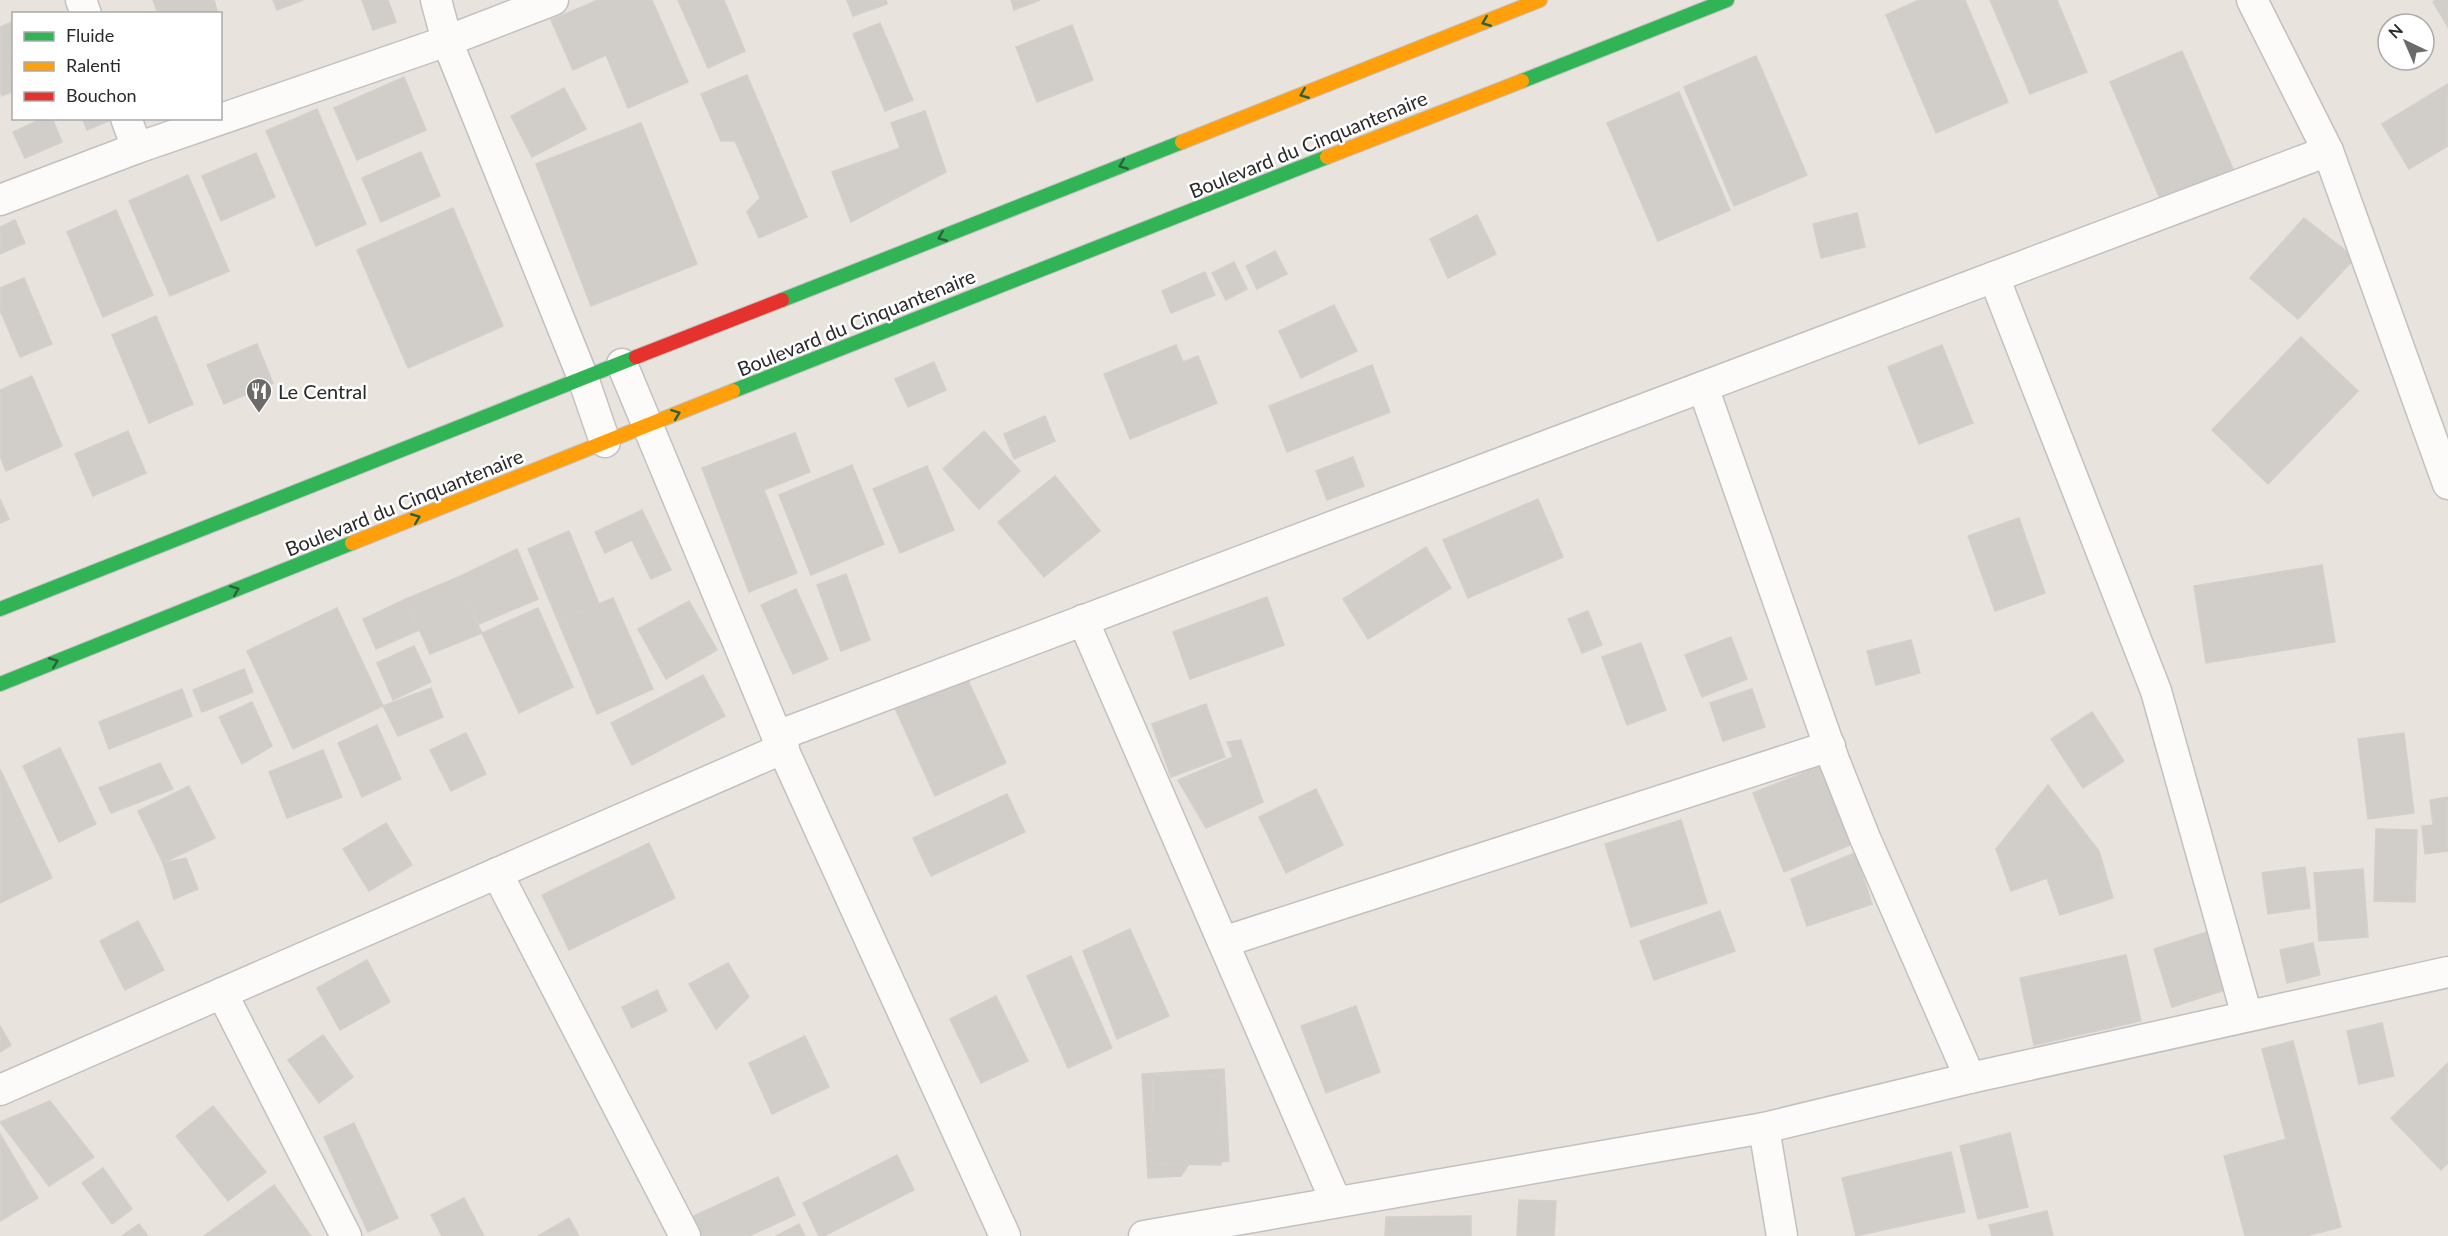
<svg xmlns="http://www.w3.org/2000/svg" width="2448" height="1236" font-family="Lato,sans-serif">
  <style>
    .building { fill: #d1cdc9; stroke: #d4cfcb; stroke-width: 1.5 }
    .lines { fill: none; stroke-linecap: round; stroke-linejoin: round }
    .street-casing { stroke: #c2c0c1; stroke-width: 33 }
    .fast-casing { stroke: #c2c0c1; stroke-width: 16 }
    .slow-casing { stroke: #c2c0c1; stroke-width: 16 }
    .jam-casing { stroke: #c2c0c1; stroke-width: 16 }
    .street { stroke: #fcfbfa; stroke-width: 30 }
    .fast { stroke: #30b455; stroke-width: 14 }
    .slow { stroke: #ff9f0a; stroke-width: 14 }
    .jam { stroke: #e5322d; stroke-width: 14 }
    .oneway { stroke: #2c613b }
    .labels { text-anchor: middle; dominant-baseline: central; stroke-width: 5; stroke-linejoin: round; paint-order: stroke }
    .street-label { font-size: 20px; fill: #2a2a2a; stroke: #fff }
    .poi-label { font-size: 20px; fill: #2a2a2a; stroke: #fff; text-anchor: start }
  </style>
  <rect width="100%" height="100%" fill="#e9e3de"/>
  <!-- building -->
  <g class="building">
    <path d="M153 0H214L218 14H158Z"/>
    <path d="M273 0H303L277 10Z"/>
    <path d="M362 0H388L396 22 373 30Z"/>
    <path d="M598 0H652L688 82 628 108 606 55 573 70 551 20Z"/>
    <path d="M678 0H724L745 51 708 68Z"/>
    <path d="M847 0H886L887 4 853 16Z"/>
    <path d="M1011 0H1040L1014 10Z"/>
    <path d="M1919 0H1965L2008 102 1936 133 1886 15Z"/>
    <path d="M1990 0H2057L2087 72 2030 94Z"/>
    <path d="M2435 0H2448V27L2433 2Z"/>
    <path d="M14 21V91L2 96 0 91V27Z"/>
    <path d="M880 23 913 100 885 111 853 34Z"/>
    <path d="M1072 25 1093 80 1037 102 1016 47Z"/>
    <path d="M2182 51 2233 169 2161 201 2110 82Z"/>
    <path d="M1756 56 1807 175 1734 206 1684 87Z"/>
    <path d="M747 75 807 217 759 238 747 212 760 198 735 141H721L701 94Z"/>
    <path d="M404 77 426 130 357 160 334 108Z"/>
    <path d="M2448 84V146L2409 169 2382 124Z"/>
    <path d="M564 88 586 129 532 157 511 116Z"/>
    <path d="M1679 92 1730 210 1658 241 1607 123Z"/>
    <path d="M317 109 366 224 316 246 266 131Z"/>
    <path d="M925 111 946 172 851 222 832 172 900 148 891 123Z"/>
    <path d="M43 118H52L62 142 25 158 13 132Z"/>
    <path d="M82 118H110L111 120 87 130Z"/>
    <path d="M641 123 697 264 591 306 536 164Z"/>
    <path d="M421 152 440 196 381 222 362 178Z"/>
    <path d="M256 153 275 197 221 221 202 176Z"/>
    <path d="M188 175 229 271 170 296 129 201Z"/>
    <path d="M453 208 503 326 408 368 357 250Z"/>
    <path d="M116 210 153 295 103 317 67 232Z"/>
    <path d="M1857 213 1865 247 1821 258 1813 224Z"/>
    <path d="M1477 215 1496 254 1448 278 1430 239Z"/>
    <path d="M2304 218 2355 258 2298 319 2250 278Z"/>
    <path d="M15 220 25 243 0 254V227Z"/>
    <path d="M1275 251 1287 274 1257 289 1246 266Z"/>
    <path d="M1234 262 1247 289 1226 300 1212 273Z"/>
    <path d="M1205 272 1215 295 1171 313 1162 291Z"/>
    <path d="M24 278 52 344 20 357 0 310V288Z"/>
    <path d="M1334 305 1357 351 1301 378 1279 331Z"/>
    <path d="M156 316 193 404 149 423 112 335Z"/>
    <path d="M2301 337 2358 391 2268 484 2212 430Z"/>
    <path d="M257 344 273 383 224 404 207 365Z"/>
    <path d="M1176 345 1183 362 1198 356 1217 403 1130 439 1104 374Z"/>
    <path d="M1942 345 1973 423 1919 444 1888 367Z"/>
    <path d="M934 362 946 390 908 407 895 379Z"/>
    <path d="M1372 365 1390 412 1287 452 1269 406Z"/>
    <path d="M32 376 62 446 6 471 0 456V390Z"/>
    <path d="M1045 416 1055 441 1014 459 1004 434Z"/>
    <path d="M128 431 146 473 93 496 75 454Z"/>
    <path d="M984 431 1020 471 979 509 943 469Z"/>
    <path d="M795 433 810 472 764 490 797 573 749 592 702 468Z"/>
    <path d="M1353 457 1364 486 1327 500 1316 471Z"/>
    <path d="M852 465 884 544 811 575 779 495Z"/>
    <path d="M927 466 954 530 900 553 873 489Z"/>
    <path d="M1055 476 1100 531 1044 577 998 522Z"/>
    <path d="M0 499 9 519 0 523Z"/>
    <path d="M1538 499 1563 557 1468 598 1443 540Z"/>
    <path d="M642 510 671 570 651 579 632 540 605 553 595 532Z"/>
    <path d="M2019 518 2045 593 1995 611 1968 536Z"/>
    <path d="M569 531 599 604 558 621 528 549Z"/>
    <path d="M1426 547 1451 588 1368 639 1343 599Z"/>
    <path d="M517 549 538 599 479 624 456 578Z"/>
    <path d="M2322 565 2335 642 2206 663 2194 586Z"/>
    <path d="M846 574 870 640 841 651 817 585Z"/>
    <path d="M456 578 482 633 430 654 406 599Z"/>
    <path d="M796 589 828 659 793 674 761 605Z"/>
    <path d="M1267 597 1284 645 1190 679 1173 632Z"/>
    <path d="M613 598 653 689 597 714 558 621Z"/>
    <path d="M406 599 419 630 376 649 363 619Z"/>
    <path d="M689 601 717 650 666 679 638 629Z"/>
    <path d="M337 608 383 706 293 749 247 651Z"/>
    <path d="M538 608 573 687 519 713 482 633Z"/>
    <path d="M1588 611 1602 645 1582 653 1568 619Z"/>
    <path d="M1731 637 1747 679 1702 697 1685 655Z"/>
    <path d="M1911 640 1920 673 1876 685 1867 651Z"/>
    <path d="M1641 643 1666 710 1627 725 1602 657Z"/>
    <path d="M414 646 431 682 393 700 377 663Z"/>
    <path d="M244 669 253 692 202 712 193 690Z"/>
    <path d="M965 674 1006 763 935 796 894 706Z"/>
    <path d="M703 675 725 716 632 765 611 723Z"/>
    <path d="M431 688 443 717 398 736 383 706Z"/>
    <path d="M182 689 192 716 109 749 99 722Z"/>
    <path d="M1752 689 1765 727 1723 741 1710 703Z"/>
    <path d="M252 702 272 746 242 764 219 717Z"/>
    <path d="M1206 704 1225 757 1171 777 1152 724Z"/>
    <path d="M2092 712 2124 761 2083 788 2051 739Z"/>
    <path d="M377 725 401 779 362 797 338 743Z"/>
    <path d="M466 733 486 774 451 791 430 750Z"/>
    <path d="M2404 733 2414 813 2368 819 2358 739Z"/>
    <path d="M1241 740 1263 802 1206 828 1178 780 1233 757 1227 742Z"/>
    <path d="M60 748 96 824 59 842 23 766Z"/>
    <path d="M323 750 342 797 287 818 269 772Z"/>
    <path d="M1831 762 1862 840 1784 872 1753 793Z"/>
    <path d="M160 763 173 789 111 813 99 788Z"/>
    <path d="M0 769 52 878 0 903Z"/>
    <path d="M2048 785 2099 851 2113 898 2060 915 2047 878 2011 891 1996 849Z"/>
    <path d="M189 786 215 838 163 863 138 811Z"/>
    <path d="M1316 789 1343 845 1286 873 1259 817Z"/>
    <path d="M1007 794 1025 832 931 876 913 838Z"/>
    <path d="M2448 797V851L2425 854 2422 826 2433 825 2430 800Z"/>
    <path d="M1681 820 1707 903 1631 927 1605 844Z"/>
    <path d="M386 823 412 865 369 891 343 849Z"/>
    <path d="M2376 829 2417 830 2415 902 2374 901Z"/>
    <path d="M649 843 675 898 569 950 542 895Z"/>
    <path d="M1855 853 1872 904 1807 926 1791 879Z"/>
    <path d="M186 858 198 889 174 899 163 863Z"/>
    <path d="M2305 867 2310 908 2268 914 2262 873Z"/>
    <path d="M2363 869 2368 937 2319 941 2314 873Z"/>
    <path d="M1720 911 1735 951 1654 980 1640 941Z"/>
    <path d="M138 921 164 970 125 990 100 941Z"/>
    <path d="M1130 929 1169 1016 1117 1039 1083 951Z"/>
    <path d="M2207 932 2225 990 2172 1007 2154 949Z"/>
    <path d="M2313 943 2320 975 2287 983 2280 950Z"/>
    <path d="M2126 955 2141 1021 2034 1045 2020 978Z"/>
    <path d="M1071 956 1112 1048 1068 1068 1027 976Z"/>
    <path d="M367 960 390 1002 340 1030 317 988Z"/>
    <path d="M728 963 749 997 716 1029 689 984Z"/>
    <path d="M657 990 667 1011 632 1028 622 1007Z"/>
    <path d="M996 996 1028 1061 981 1083 950 1019Z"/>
    <path d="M1356 1006 1380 1072 1326 1093 1301 1026Z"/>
    <path d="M2382 1023 2394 1076 2359 1084 2347 1031Z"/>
    <path d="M0 1026 11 1045 0 1052Z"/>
    <path d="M323 1035 353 1077 319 1103 288 1060Z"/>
    <path d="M805 1036 829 1087 772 1114 749 1063Z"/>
    <path d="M2293 1041 2341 1227 2306 1236H2245L2224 1156 2286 1139 2262 1049Z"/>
    <path d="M2448 1063V1163L2441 1170 2391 1118Z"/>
    <path d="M1224 1069 1229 1161 1189 1164 1181 1176 1148 1178 1142 1074Z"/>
    <path d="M1153 1075 1223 1076 1221 1165 1151 1164Z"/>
    <path d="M50 1101 94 1157 49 1186 0 1122Z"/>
    <path d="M213 1106 266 1172 228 1201 176 1136Z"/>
    <path d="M354 1123 398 1218 368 1232 324 1137Z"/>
    <path d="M2010 1133 2028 1207 1978 1219 1960 1146Z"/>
    <path d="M0 1134 38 1198 0 1221Z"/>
    <path d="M1951 1152 1965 1212 1856 1236 1842 1178Z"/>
    <path d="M897 1155 914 1190 824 1236H819L803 1203Z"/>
    <path d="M103 1168 132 1209 112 1224 82 1183Z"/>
    <path d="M778 1177 795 1215 749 1236H695L687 1219Z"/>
    <path d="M274 1185 311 1236H204Z"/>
    <path d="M464 1198 484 1236H442L431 1215Z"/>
    <path d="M1519 1200 1556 1201 1554 1236H1517Z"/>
    <path d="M2047 1211 2053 1236H1992L1989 1225Z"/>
    <path d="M1471 1216V1236H1385L1386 1217Z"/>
    <path d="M569 1218 579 1236H538Z"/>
    <path d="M139 1224 148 1236H122Z"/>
    <path d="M799 1224 805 1236H776Z"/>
  </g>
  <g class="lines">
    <!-- street casing -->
    <g class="street-casing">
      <g id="street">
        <path d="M81 0 86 14"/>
        <path d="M436 0 447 41 583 378 605 442"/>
        <path d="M2252 0 2328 151 2448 484"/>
        <path d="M126 118 137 148"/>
        <path d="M0 200 137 148 447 41 553 0"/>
        <path d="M1994 277 2156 691 2247 1016"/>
        <path d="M622 364 777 736 1005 1236"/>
        <path d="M1703 387 1834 760 1865 838 1970 1078"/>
        <path d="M1083 620 1336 1202"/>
        <path d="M777 736 2328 151"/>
        <path d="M497 873 685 1236"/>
        <path d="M1223 942 1830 746"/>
        <path d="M222 993 346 1236"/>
        <path d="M0 1090 784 748"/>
        <path d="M1764 1128 1782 1236"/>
        <path d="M1144 1236 1764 1128 1970 1078 2448 972"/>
      </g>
    </g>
    <!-- fast casing -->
    <g class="fast-casing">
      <g id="fast">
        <path d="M1522 81 1727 0"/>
        <path d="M782 300 1182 142"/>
        <path d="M733 391 1327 157"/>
        <path d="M0 609 636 357"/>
        <path d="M0 684 352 543"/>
      </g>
    </g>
    <!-- slow casing -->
    <g class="slow-casing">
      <g id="slow">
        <path d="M1182 142 1540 0"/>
        <path d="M1327 157 1522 81"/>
        <path d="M352 543 733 391"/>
      </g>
    </g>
    <!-- jam casing -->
    <g class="jam-casing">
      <path id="jam" d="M636 357 782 300"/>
    </g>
    <!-- street -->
    <use href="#street" class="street"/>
    <!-- fast -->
    <use href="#fast" class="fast"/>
    <!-- slow -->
    <use href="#slow" class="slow"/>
    <!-- jam -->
    <use href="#jam" class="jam"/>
  </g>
  <!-- one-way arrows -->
  <defs><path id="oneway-chevron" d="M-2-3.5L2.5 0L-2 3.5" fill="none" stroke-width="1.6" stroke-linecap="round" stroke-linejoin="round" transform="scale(1.5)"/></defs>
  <g class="oneway">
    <use href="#oneway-chevron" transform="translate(1486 22) rotate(158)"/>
    <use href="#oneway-chevron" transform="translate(1304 94) rotate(158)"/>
    <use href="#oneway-chevron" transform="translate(1123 165) rotate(158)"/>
    <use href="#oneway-chevron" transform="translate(942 237) rotate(158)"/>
    <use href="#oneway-chevron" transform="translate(676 414) rotate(-21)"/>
    <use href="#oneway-chevron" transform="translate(416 518) rotate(-22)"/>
    <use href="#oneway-chevron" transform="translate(235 590) rotate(-22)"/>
    <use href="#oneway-chevron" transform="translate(54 662) rotate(-22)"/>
  </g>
  <!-- icons -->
  <defs>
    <g id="restaurant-pin" transform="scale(1.35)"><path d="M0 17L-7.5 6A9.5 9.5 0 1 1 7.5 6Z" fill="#6d6b69" stroke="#fff"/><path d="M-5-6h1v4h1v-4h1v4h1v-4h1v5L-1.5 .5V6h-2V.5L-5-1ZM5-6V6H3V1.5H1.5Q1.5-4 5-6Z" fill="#fff"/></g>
  </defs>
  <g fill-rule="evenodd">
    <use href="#restaurant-pin" x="259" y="391"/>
  </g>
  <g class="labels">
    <!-- street labels -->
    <g class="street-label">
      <text transform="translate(1308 144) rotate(-22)">Boulevard du Cinquantenaire</text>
      <text transform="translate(856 322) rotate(-22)">Boulevard du Cinquantenaire</text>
      <text transform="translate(404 502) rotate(-22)">Boulevard du Cinquantenaire</text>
    </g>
    <!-- poi labels -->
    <g class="poi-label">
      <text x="278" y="391">Le Central</text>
    </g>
  </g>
  <!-- legend -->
  <rect x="12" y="12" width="210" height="108" fill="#ffffff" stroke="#aaaaaa" stroke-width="1.5"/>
  <rect x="24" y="32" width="30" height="9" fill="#30b455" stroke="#aaaaaa" stroke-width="1.5"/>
  <text x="66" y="42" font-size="18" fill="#2a2a2a">Fluide</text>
  <rect x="24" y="62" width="30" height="9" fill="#ff9f0a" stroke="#aaaaaa" stroke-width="1.5"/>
  <text x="66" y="72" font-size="18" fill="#2a2a2a">Ralenti</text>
  <rect x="24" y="92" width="30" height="9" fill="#e5322d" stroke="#aaaaaa" stroke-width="1.5"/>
  <text x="66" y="102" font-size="18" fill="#2a2a2a">Bouchon</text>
  <!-- north arrow -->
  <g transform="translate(2406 42) rotate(316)"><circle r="28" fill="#ffffff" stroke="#aaaaaa" stroke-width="1.5"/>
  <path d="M0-4.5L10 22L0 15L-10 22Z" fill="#6d6b69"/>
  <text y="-9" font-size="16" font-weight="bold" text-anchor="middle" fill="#2a2a2a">N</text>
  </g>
</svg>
